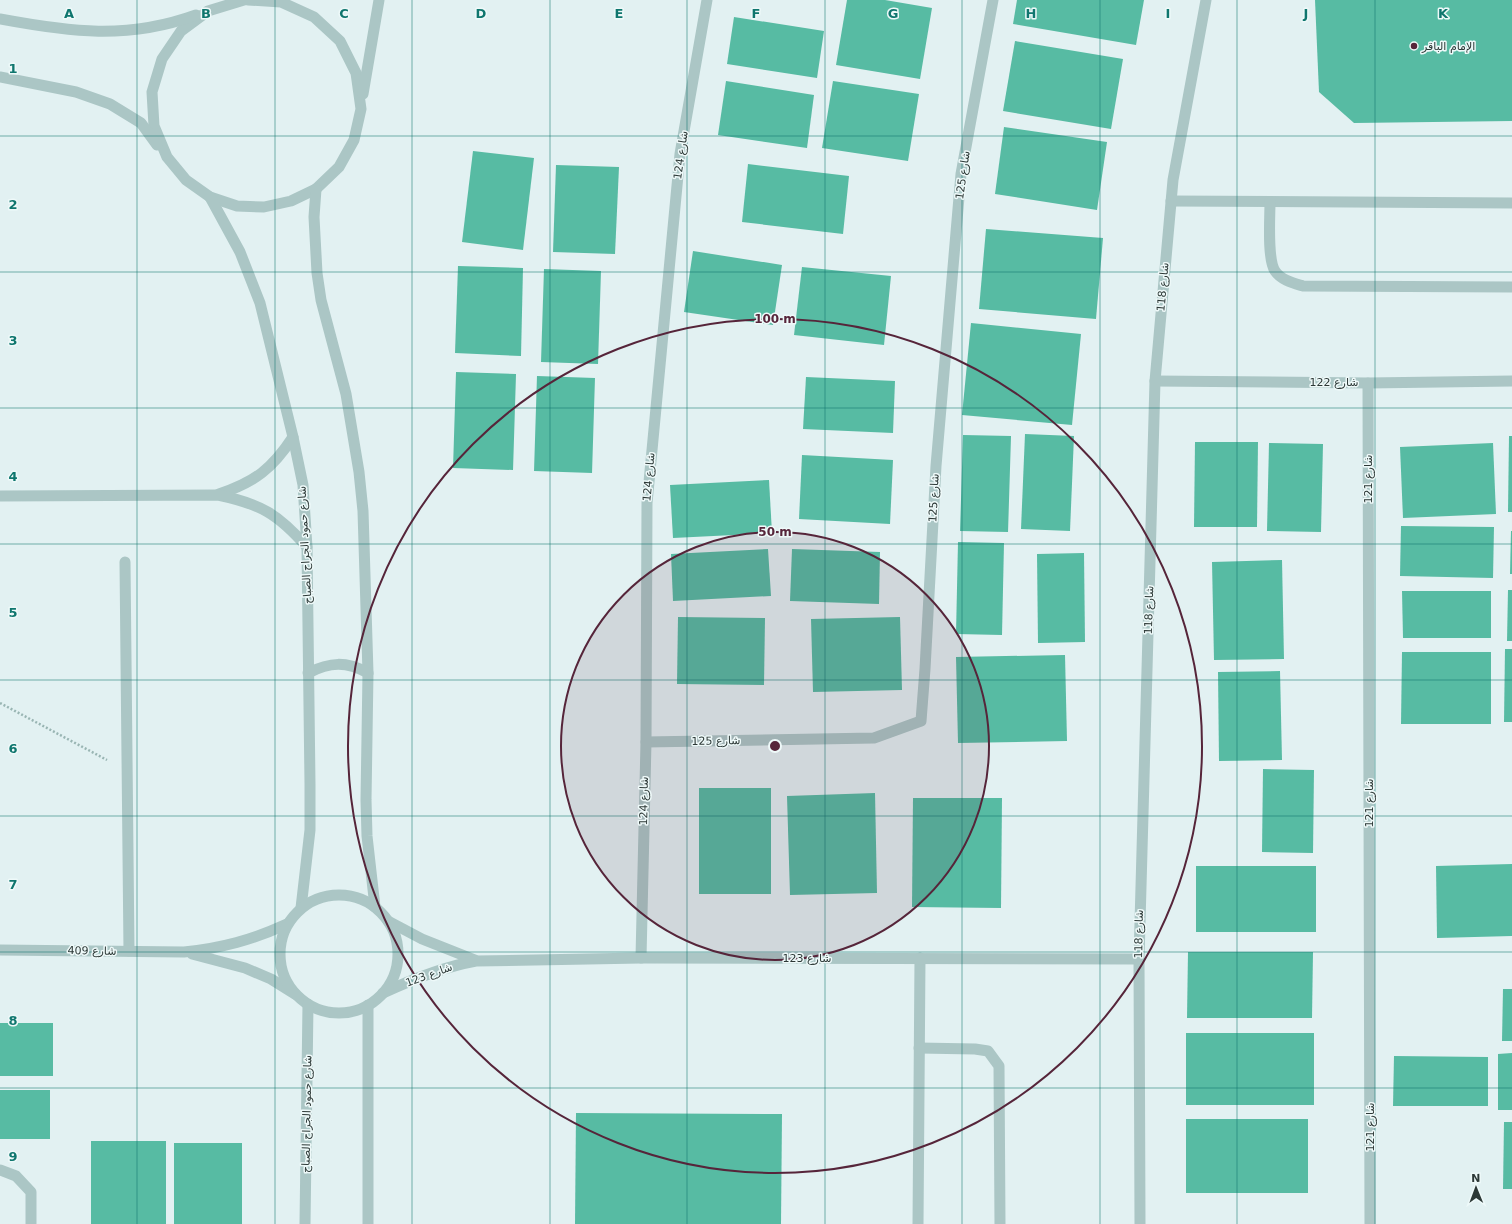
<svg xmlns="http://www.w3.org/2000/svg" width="1512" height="1224" font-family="'DejaVu Sans',Vazirmatn,sans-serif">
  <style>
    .building { fill: #57bba3 }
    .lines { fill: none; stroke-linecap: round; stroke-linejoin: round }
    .path { stroke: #99b5b3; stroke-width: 2.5; stroke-dasharray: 2 2; stroke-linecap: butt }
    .service { stroke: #abc6c5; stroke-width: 11 }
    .minor { stroke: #abc6c5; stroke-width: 11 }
    .tertiary { stroke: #abc6c5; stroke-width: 11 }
    .grid { fill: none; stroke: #0f766e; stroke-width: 1; stroke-opacity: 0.55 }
    .ring { fill: none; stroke: #56253a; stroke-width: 2 }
    .poi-dot { fill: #56253a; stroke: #eef9f9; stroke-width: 1.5 }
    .labels { text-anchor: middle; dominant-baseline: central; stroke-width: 3; stroke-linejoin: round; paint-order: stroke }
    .poi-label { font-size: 11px; fill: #2c3836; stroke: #eef9f9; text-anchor: start }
    .street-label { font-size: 11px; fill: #2c3836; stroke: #eef9f9 }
    .grid-label { font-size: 13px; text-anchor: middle; font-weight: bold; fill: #0f766e; stroke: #eef9f9; stroke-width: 3; stroke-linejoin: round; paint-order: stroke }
    .centre { fill: #56253a; stroke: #eef9f9; stroke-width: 2 }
    .ring-label { font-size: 12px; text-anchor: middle; font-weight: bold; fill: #56253a; stroke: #eef9f9; stroke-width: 3; stroke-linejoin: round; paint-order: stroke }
  </style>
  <rect width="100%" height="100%" fill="#e2f1f2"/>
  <!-- building -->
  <g class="building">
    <path d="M847 0H885L932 8 920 79 836 65Z"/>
    <path d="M1017 0H1144L1136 45 1013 24Z"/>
    <path d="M1315 0H1512V121L1354 123 1319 92Z"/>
    <path d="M734 17 824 31 817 78 727 64Z"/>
    <path d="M1015 41 1123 59 1111 129 1003 111Z"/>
    <path d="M726 81 814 95 807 148 718 135Z"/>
    <path d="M833 81 919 94 908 161 822 148Z"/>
    <path d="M1004 127 1107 142 1097 210 995 194Z"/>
    <path d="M473 151 534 158 523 250 462 242Z"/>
    <path d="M748 164 849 176 843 234 742 222Z"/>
    <path d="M556 165 619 167 615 254 553 252Z"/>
    <path d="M986 229 1103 238 1096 319 979 309Z"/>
    <path d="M693 251 782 265 773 325 684 312Z"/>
    <path d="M458 266 523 268 521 356 455 353Z"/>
    <path d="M802 267 891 276 884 345 794 335Z"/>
    <path d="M544 269 601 271 598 364 541 362Z"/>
    <path d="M971 323 1081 334 1072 425 962 415Z"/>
    <path d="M456 372 516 374 513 470 453 468Z"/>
    <path d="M537 376 595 378 592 473 534 471Z"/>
    <path d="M806 377 895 381 893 433 803 429Z"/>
    <path d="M1025 434 1074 436 1070 531 1021 529Z"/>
    <path d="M963 435 1011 436 1008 532 960 531Z"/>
    <path d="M1509 436H1512V512H1508Z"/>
    <path d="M1195 442H1258L1257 527H1194Z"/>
    <path d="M1269 443 1323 444 1321 532 1267 531Z"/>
    <path d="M1493 443 1496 514 1403 518 1400 447Z"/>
    <path d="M802 455 893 460 890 524 799 519Z"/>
    <path d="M769 480 772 533 673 538 670 485Z"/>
    <path d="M1401 526 1494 527 1493 578 1400 576Z"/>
    <path d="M1511 531H1512V574H1510Z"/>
    <path d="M958 542 1004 543 1002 635 956 634Z"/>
    <path d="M768 549 771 596 673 601 671 554Z"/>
    <path d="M792 549 880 552 879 604 790 601Z"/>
    <path d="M1084 553 1085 642 1038 643 1037 554Z"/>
    <path d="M1282 560 1284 659 1214 660 1212 562Z"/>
    <path d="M1508 590H1512V641H1507Z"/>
    <path d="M1402 591H1491V638H1403Z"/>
    <path d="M678 617 765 618 764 685 677 684Z"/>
    <path d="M900 617 902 690 813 692 811 619Z"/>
    <path d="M1505 649H1512V722H1504Z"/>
    <path d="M1402 652H1491V724H1401Z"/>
    <path d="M1065 655 1067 741 958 743 956 657Z"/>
    <path d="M1280 671 1282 760 1219 761 1218 672Z"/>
    <path d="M1263 769 1314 770 1313 853 1262 852Z"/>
    <rect x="699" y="788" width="72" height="106"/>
    <path d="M875 793 877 893 790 895 787 796Z"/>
    <path d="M913 798H1002L1001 908 912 907Z"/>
    <path d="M1512 864V936L1437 938 1436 866Z"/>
    <rect x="1196" y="866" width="120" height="66"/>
    <path d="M1188 952H1313L1312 1018H1187Z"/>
    <path d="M1503 989H1512V1041H1502Z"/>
    <rect x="0" y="1023" width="53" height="53"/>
    <rect x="1186" y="1033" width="128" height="72"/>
    <path d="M1512 1053V1110H1498V1054Z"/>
    <path d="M1394 1056 1488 1057V1106H1393Z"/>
    <rect x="0" y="1090" width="50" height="49"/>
    <path d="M576 1113 782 1114 781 1224H575Z"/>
    <rect x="1186" y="1119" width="122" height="74"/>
    <path d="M1504 1122H1512V1189H1503Z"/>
    <rect x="91" y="1141" width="75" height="83"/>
    <rect x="174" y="1143" width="68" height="81"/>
  </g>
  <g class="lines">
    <!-- path -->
    <path class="path" d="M0 703 107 760"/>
    <!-- service -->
    <g class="service">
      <path d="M1171 201 1512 203"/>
      <path d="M1270 202C1270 218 1267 259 1275 271 1281 280 1293 283 1303 286L1512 287"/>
      <path d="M219 494C255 482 272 469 293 437"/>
      <path d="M0 496 218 495C261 504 278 514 307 547"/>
      <path d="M125 562 129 951"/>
      <path d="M919 1048 975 1049 988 1051 999 1066 1000 1224"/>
      <path d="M918 1224 920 958"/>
    </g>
    <!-- minor -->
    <g class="minor">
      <path d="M1155 381 1368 383 1512 381"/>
      <path d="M1368 383 1370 1224"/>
      <path d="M646 742 874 738 921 721 925 669 936 466 961 174 993 0"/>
      <path d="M388 921 422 939 475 960"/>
      <path d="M0 950 184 952C222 948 252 940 287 924"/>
      <path d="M192 954 245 968 271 979 295 994"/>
      <path d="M641 958 646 742 647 503 680 154 707 0"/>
      <path d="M383 993C413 979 443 967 476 961L641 958 1139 959"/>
      <path d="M0 1170 16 1176 31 1192V1224"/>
      <path d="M1140 1224 1139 959 1155 381 1173 180 1206 0"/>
    </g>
    <!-- tertiary -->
    <g class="tertiary">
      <path d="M244 0 208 11 181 31 162 59 152 92 154 126 167 157 186 180 210 197 237 206 264 207 291 201 316 189 339 167 354 140 361 109 356 73 340 41 314 17 281 2 248 0"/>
      <path d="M0 19C70 32 127 40 196 15"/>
      <path d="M0 77 76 92 110 104 141 123 157 145"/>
      <path d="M363 94 379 0"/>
      <path d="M316 189 314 217 317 273 321 300 346 394 359 472 363 511 368 673 366 800 367 836 375 907"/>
      <path d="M210 197 240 252 260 303 293 437 303 485 307 547 310 784V830L301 908"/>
      <path d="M308 673C330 662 346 661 368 673"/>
      <circle cx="339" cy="954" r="59"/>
      <path d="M305 1224 308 1004"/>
      <path d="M368 1224V1005"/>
    </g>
  </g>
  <!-- grid -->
  <path class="grid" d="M137 0V1224M275 0V1224M412 0V1224M550 0V1224M687 0V1224M825 0V1224M962 0V1224M1100 0V1224M1237 0V1224M1375 0V1224M0 136H1512M0 272H1512M0 408H1512M0 544H1512M0 680H1512M0 816H1512M0 952H1512M0 1088H1512"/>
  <!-- distance rings -->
  <circle cx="775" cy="746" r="214" fill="#56253a" fill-opacity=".12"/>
  <g class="ring">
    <circle cx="775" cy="746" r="214"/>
    <circle cx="775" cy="746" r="427"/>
  </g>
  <!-- markers -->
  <circle class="poi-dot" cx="1414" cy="46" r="4"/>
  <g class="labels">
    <!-- poi labels -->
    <g class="poi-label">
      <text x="1422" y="46">الإمام الباقر</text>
    </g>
    <!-- street labels -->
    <g class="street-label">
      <text transform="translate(681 155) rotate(-82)">شارع 124</text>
      <text transform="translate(963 175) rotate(-82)">شارع 125</text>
      <text transform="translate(1163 287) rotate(-85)">شارع 118</text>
      <text x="1334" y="382">شارع 122</text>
      <text transform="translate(649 477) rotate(-85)">شارع 124</text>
      <text transform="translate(1368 479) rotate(-90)">شارع 121</text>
      <text transform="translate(934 498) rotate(-87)">شارع 125</text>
      <text transform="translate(305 545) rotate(-93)">شارع حمود الجراح الصباح</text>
      <text transform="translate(1149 610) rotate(-88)">شارع 118</text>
      <text transform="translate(716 741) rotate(-1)">شارع 125</text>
      <text transform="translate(644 801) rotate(-89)">شارع 124</text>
      <text transform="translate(1369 803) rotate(-90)">شارع 121</text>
      <text transform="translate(1139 934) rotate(-89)">شارع 118</text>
      <text transform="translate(92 951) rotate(1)">شارع 409</text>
      <text x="807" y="958">شارع 123</text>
      <text transform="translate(429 975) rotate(-20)">شارع 123</text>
      <text transform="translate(307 1114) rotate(-89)">شارع حمود الجراح الصباح</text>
      <text transform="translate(1370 1127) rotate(-90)">شارع 121</text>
    </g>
  </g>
  <g class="grid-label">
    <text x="69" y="18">A</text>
    <text x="206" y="18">B</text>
    <text x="344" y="18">C</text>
    <text x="481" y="18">D</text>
    <text x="619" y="18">E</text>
    <text x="756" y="18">F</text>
    <text x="893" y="18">G</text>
    <text x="1031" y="18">H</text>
    <text x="1168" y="18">I</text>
    <text x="1306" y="18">J</text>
    <text x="1443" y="18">K</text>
    <text x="13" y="73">1</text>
    <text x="13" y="209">2</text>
    <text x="13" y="345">3</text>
    <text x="13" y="481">4</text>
    <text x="13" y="617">5</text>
    <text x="13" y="753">6</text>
    <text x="13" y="889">7</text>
    <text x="13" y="1025">8</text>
    <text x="13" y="1161">9</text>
  </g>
  <circle cx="775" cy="746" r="6" class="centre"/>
  <g class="ring-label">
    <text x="775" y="323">100 m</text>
    <text x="775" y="536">50 m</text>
  </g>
  <!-- north arrow -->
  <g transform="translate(1476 1188) rotate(359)" stroke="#eef9f9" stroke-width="3" paint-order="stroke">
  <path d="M0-3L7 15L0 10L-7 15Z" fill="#2c3836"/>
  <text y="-6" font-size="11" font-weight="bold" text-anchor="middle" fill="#2c3836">N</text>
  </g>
</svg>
